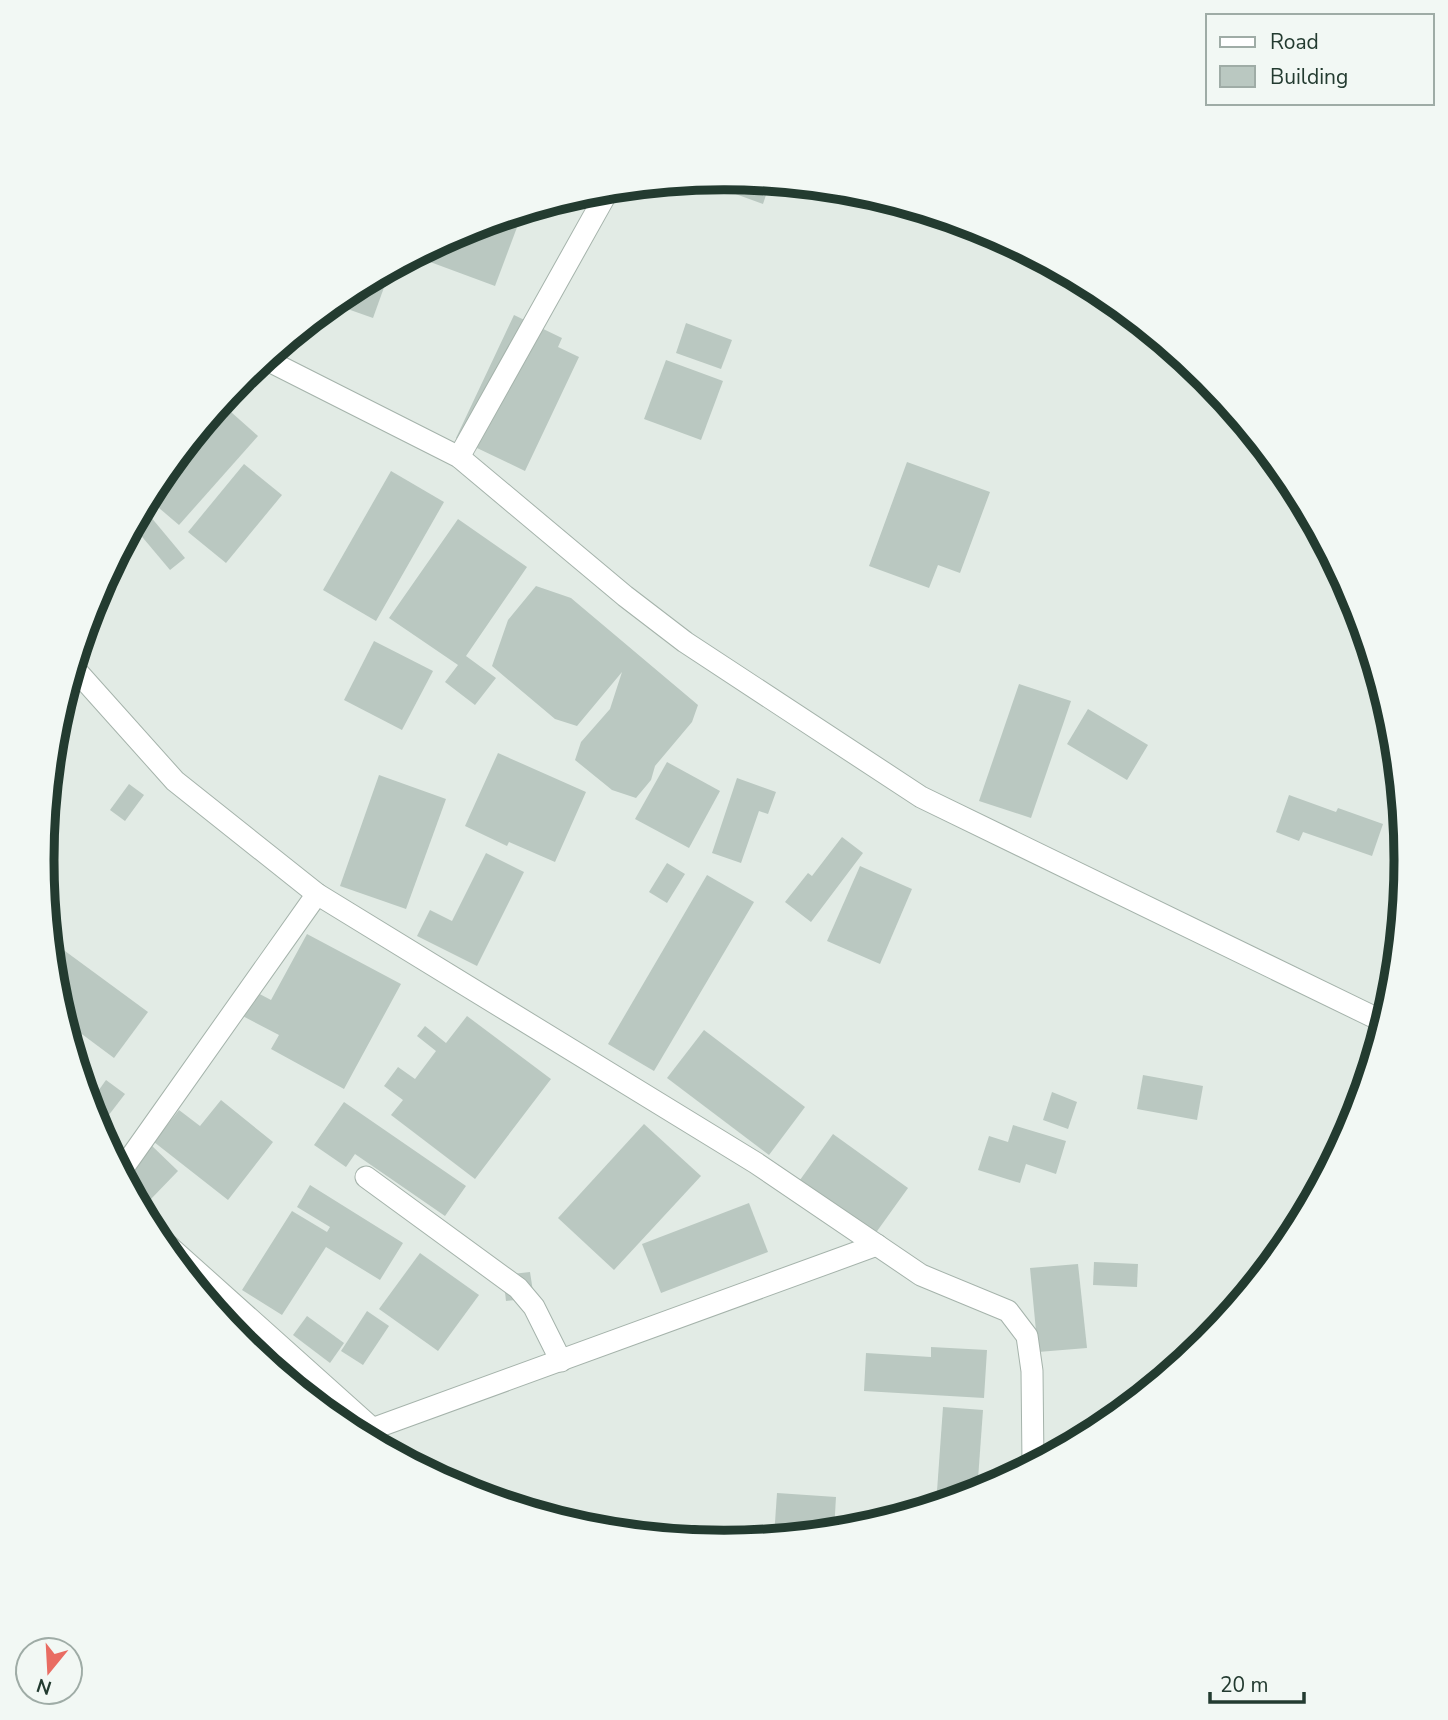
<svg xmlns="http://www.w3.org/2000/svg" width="1448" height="1720" font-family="'Nunito Sans',sans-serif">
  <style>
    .building { fill: #bac8c1 }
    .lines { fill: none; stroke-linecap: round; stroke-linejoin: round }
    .minor-casing { stroke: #a5b3ab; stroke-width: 23 }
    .minor { stroke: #fff; stroke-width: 21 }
    .rim { fill: none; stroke: #233b30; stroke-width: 9 }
  </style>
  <rect width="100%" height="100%" fill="#e2ebe5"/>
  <!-- building -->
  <g class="building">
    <path d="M724 178 770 183 763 204 708 184 710 179Z"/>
    <path d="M505 217 519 222 495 286 414 256 463 230Z"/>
    <path d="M391 268 373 318 339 306 345 293Z"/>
    <path d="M514 315 562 338 558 347 579 357 525 471 456 438Z"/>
    <path d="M686 323 732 340 721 369 676 353Z"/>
    <path d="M666 360 723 381 701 440 644 419Z"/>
    <path d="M231 412 258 436 179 525 152 502Z"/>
    <path d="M907 462 990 492 960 573 938 565 929 588 869 566Z"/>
    <path d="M244 464 282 495 226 563 188 532Z"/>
    <path d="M391 471 444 502 376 621 323 590Z"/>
    <path d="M145 510 185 558 170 570 133 526 139 515Z"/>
    <path d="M458 519 527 567 466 656 496 678 475 705 445 682 458 665 389 618Z"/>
    <path d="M536 586 571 598 698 705 692 722 655 766 651 780 636 798 612 790 575 760 581 742 610 709 622 672 577 726 555 719 492 666 508 620Z"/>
    <path d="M374 641 433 671 402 730 344 700Z"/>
    <path d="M1019 684 1071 701 1031 818 979 801Z"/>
    <path d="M1088 709 1148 745 1127 780 1067 744Z"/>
    <path d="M498 753 586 792 555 862 509 842 507 846 465 826Z"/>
    <path d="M667 762 720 791 689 848 635 819Z"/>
    <path d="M379 775 446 799 406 909 340 886Z"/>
    <path d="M737 778 776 792 768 814 759 811 741 863 712 853Z"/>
    <path d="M129 784 144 795 125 821 110 810Z"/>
    <path d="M1289 795 1336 812 1338 808 1383 824 1372 856 1303 832 1299 841 1276 832Z"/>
    <path d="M842 837 863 853 811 922 785 902 808 873 812 876Z"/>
    <path d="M486 853 524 872 477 966 417 936 430 910 452 921Z"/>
    <path d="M667 863 685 874 667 903 649 892Z"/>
    <path d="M860 866 912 889 880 964 827 941Z"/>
    <path d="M707 875 754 902 654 1071 608 1044Z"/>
    <path d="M307 934 401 984 344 1089 271 1049 279 1035 237 1013 250 989 271 1000Z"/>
    <path d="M50 940 148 1012 114 1058 63 1020 55 993Z"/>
    <path d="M467 1016 551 1079 475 1179 391 1115 403 1100 384 1086 398 1067 415 1079 436 1051 417 1036 425 1026 446 1043Z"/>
    <path d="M704 1030 805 1107 769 1155 667 1078Z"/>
    <path d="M1143 1075 1203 1086 1197 1120 1137 1109Z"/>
    <path d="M106 1080 125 1094 98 1129 89 1104Z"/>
    <path d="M1052 1092 1077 1102 1068 1129 1043 1120Z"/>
    <path d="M221 1100 273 1142 228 1200 154 1142 179 1110 200 1126Z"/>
    <path d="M344 1102 466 1186 445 1216 355 1154 346 1167 314 1145Z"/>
    <path d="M644 1124 701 1176 614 1270 558 1218Z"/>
    <path d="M1013 1125 1066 1141 1056 1174 1026 1164 1020 1183 978 1170 989 1136 1008 1142Z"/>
    <path d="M833 1134 908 1188 875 1234 800 1180Z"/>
    <path d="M150 1144 178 1171 150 1200 122 1173Z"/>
    <path d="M310 1185 403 1243 380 1280 326 1247 282 1315 242 1290 292 1211 327 1232 330 1227 297 1207Z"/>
    <path d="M749 1203 768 1252 661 1293 642 1244Z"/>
    <path d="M420 1253 479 1295 438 1351 379 1309Z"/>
    <path d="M1094 1262 1138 1264 1137 1287 1093 1285Z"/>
    <path d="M1078 1264 1087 1348 1038 1352 1030 1268Z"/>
    <path d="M530 1272 534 1298 506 1301 503 1275Z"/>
    <path d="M367 1311 389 1326 363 1365 341 1351Z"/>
    <path d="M307 1316 344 1343 330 1363 293 1335Z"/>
    <path d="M931 1347 987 1350 984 1398 864 1391 866 1353 931 1357Z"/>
    <path d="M943 1407 983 1410 977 1493 936 1505Z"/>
    <path d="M777 1493 836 1497 834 1531 774 1537Z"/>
  </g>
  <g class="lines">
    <!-- minor casing -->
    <g class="minor-casing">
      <g id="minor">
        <path d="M265 359 459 457 625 596 685 642 921 797 1384 1022"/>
        <path d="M459 457 609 189"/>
        <path d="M73 667 175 781 317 894 756 1163 921 1275 1008 1311 1027 1336 1032 1371 1033 1464"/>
        <path d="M121 1171 317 894"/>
        <path d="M366 1177 518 1288 534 1307 561 1361"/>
        <path d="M153 1232 373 1429 378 1444"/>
        <path d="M358 1434 877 1245"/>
      </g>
    </g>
    <!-- minor -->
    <use href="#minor" class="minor"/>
  </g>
  <!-- crop -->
  <path d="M0 0H1448V1720H0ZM54 860a670 670 0 1 1 1340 0a670 670 0 1 1-1340 0Z" fill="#f2f8f4" fill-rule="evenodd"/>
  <path class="rim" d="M54 860a670 670 0 1 1 1340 0a670 670 0 1 1-1340 0Z"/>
  <!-- legend -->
  <rect x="1206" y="14" width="228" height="91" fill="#f2f8f4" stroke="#9faca6" stroke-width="2"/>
  <rect x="1220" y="37" width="35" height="10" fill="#ffffff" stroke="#9faca6" stroke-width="2"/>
  <text x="1270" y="49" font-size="21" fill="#233b30">Road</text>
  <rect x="1220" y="66" width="35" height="21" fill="#bac8c1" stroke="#9faca6" stroke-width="2"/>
  <text x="1270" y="84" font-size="21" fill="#233b30">Building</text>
  <!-- north arrow -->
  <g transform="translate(49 1671) rotate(198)"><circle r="33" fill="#f2f8f4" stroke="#9faca6" stroke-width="2"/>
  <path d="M0-5L12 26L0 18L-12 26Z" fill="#e96c62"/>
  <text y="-10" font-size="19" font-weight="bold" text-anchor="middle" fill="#233b30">N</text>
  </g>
  <!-- scale -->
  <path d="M1210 1692v10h94v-10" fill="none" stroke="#233b30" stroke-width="3.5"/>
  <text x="1220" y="1692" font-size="21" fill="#233b30" stroke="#f2f8f4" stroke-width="5" paint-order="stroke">20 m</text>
</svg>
